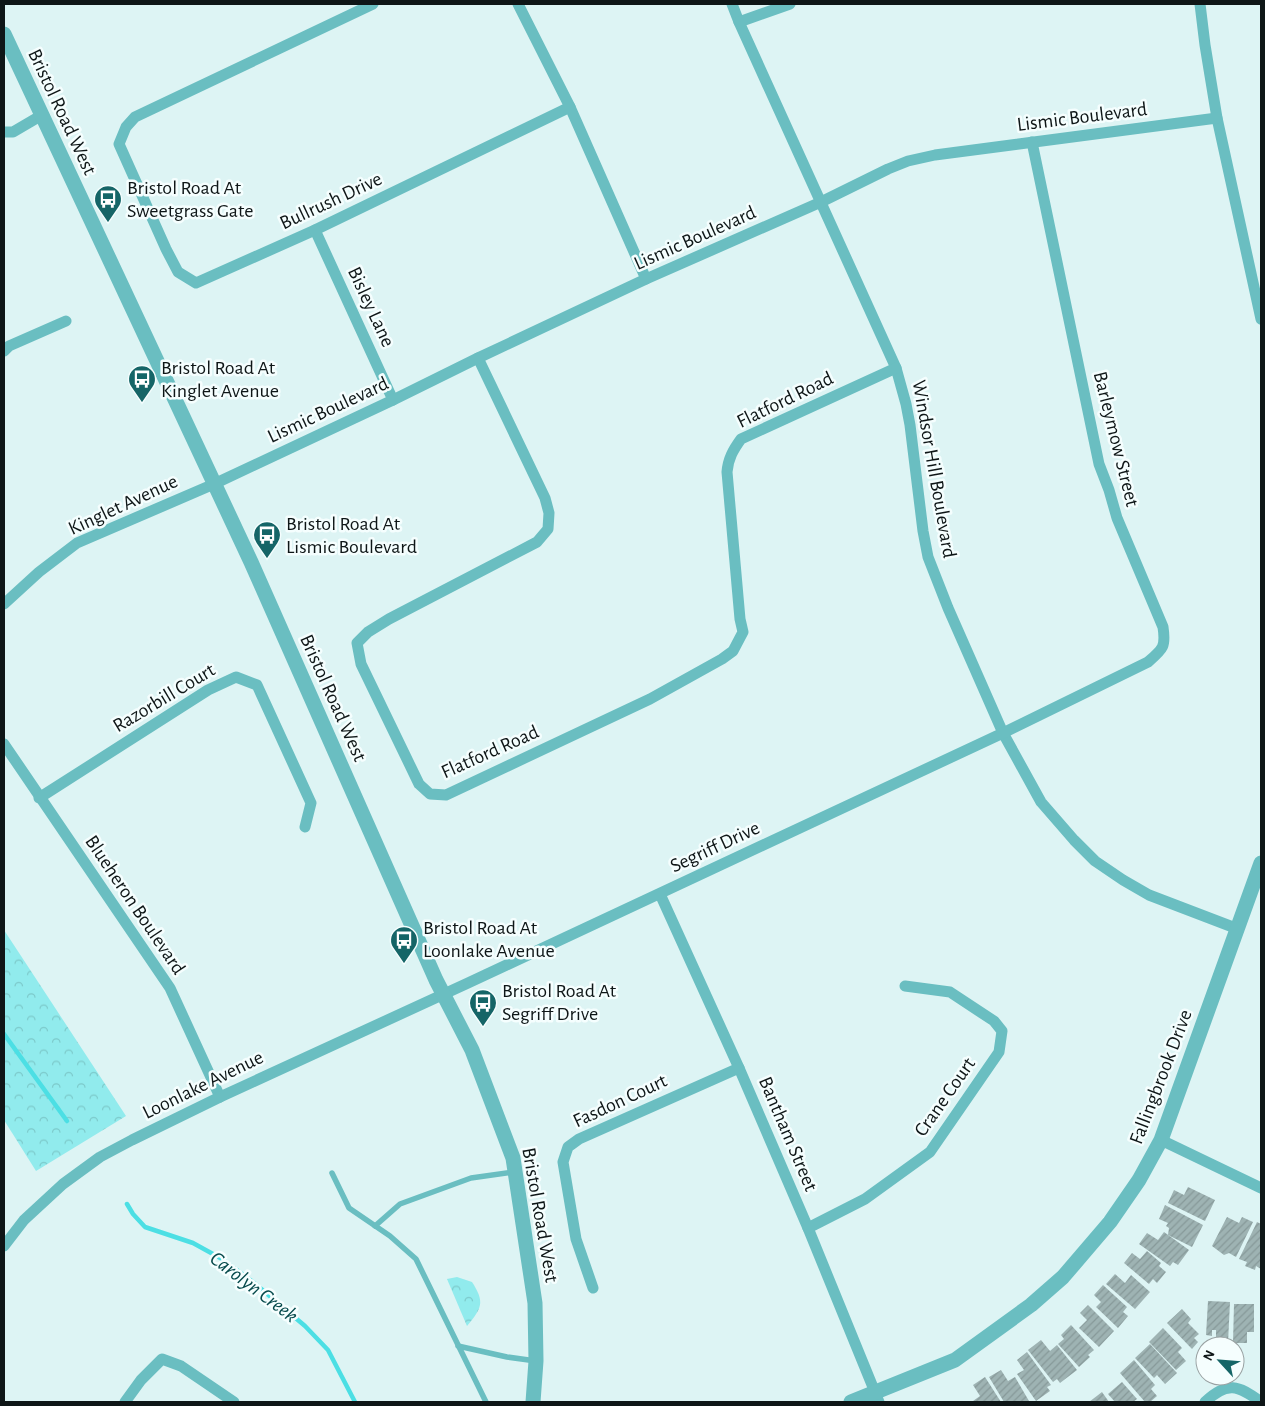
<svg xmlns="http://www.w3.org/2000/svg" width="1265" height="1406" font-family="'Alegreya Sans',sans-serif">
  <style>
    .forest { fill: url(#forest-crowns) }
    .lines { fill: none; stroke-linecap: round; stroke-linejoin: round }
    .stream { stroke: #4cdfe4; stroke-width: 4.5 }
    .building { fill: url(#building-hatch) }
    .service { stroke: #6abec1; stroke-width: 5.5 }
    .minor { stroke: #6abec1; stroke-width: 11 }
    .tertiary { stroke: #6abec1; stroke-width: 15 }
    .labels { text-anchor: middle; dominant-baseline: central; stroke-width: 5; stroke-linejoin: round; paint-order: stroke }
    .street-label { font-size: 20px; fill: #0e1617; stroke: #f5fefe }
    .poi-label { font-size: 20px; fill: #0e1617; stroke: #f5fefe; text-anchor: start }
    .water-label { font-size: 21px; font-style: italic; fill: #064a4c; stroke: #f5fefe }
  </style>
  <defs>
    <pattern id="forest-crowns" width="20" height="18" patternUnits="userSpaceOnUse" patternTransform="scale(1.25)"><rect width="20" height="18" fill="#91ebed"/><path d="M2 6a3 3 0 1 1 6 0M12 15a3 3 0 1 1 6 0" fill="none" stroke="#7cc9ca"/></pattern>
    <pattern id="building-hatch" width="6" height="6" patternUnits="userSpaceOnUse" patternTransform="scale(1.25)"><rect width="6" height="6" fill="#9eb3b3"/><path d="M-1 1l2-2M0 6l6-6M5 7l2-2" fill="none" stroke="#879999"/></pattern>
  </defs>
  <rect width="100%" height="100%" fill="#ddf4f4"/>
  <!-- forest -->
  <g class="forest">
    <path d="M4 930 126 1116 36 1171 4 1120Z"/>
    <path d="M457 1277 472 1282C485 1302 482 1308 467 1326L447 1279Z"/>
  </g>
  <g class="lines">
    <!-- stream -->
    <g class="stream">
      <path d="M4 1034 67 1121"/>
      <path d="M127 1204 133 1214 145 1227 193 1243 222 1259 253 1282 305 1326 328 1350 355 1402"/>
    </g>
  </g>
  <!-- building -->
  <g class="building">
    <path d="M1188 1187 1215 1200 1205 1221 1168 1203 1174 1190 1184 1195Z"/>
    <path d="M1165 1205 1203 1225 1192 1247 1168 1235 1169 1228 1166 1226 1168 1223 1159 1219Z"/>
    <path d="M1227 1217 1239 1223 1242 1217 1253 1222 1236 1257 1229 1253 1224 1255 1212 1246Z"/>
    <path d="M1257 1222 1261 1224V1269L1256 1266 1255 1270 1245 1266 1247 1262 1239 1259Z"/>
    <path d="M1164 1232 1189 1250 1178 1265 1173 1262 1170 1266 1139 1244 1147 1233 1158 1240Z"/>
    <path d="M1147 1251 1161 1263 1159 1266 1166 1272 1157 1283 1153 1279 1149 1284 1124 1263 1132 1253 1140 1259Z"/>
    <path d="M1115 1274 1125 1283 1131 1275 1150 1292 1135 1309 1106 1284Z"/>
    <path d="M1103 1285 1127 1307 1123 1312 1128 1316 1118 1328 1096 1307 1101 1302 1094 1295Z"/>
    <path d="M1208 1301 1230 1302 1228 1343 1216 1342V1330H1212V1336L1206 1335Z"/>
    <path d="M1234 1304H1254V1332H1247V1343H1233Z"/>
    <path d="M1088 1305 1114 1331 1099 1347 1079 1328 1087 1320 1080 1313Z"/>
    <path d="M1182 1309 1191 1319 1188 1323 1199 1334 1194 1338 1198 1342 1192 1349 1167 1323Z"/>
    <path d="M1071 1325 1094 1350 1088 1355 1090 1357 1079 1367 1058 1344 1064 1339 1061 1335Z"/>
    <path d="M1163 1328 1182 1348 1178 1352 1186 1361 1176 1370 1149 1342Z"/>
    <path d="M1041 1340 1050 1351 1057 1345 1077 1370 1060 1383 1057 1379 1053 1382 1028 1350Z"/>
    <path d="M1150 1344 1177 1373 1165 1384 1157 1375 1154 1378 1135 1358Z"/>
    <path d="M1027 1352 1051 1385 1047 1387 1050 1391 1036 1401 1017 1374 1024 1370 1017 1360Z"/>
    <path d="M1134 1360 1155 1385 1151 1389 1157 1396 1150 1402H1145L1120 1373Z"/>
    <path d="M1001 1370 1008 1381 1015 1377 1029 1401 1004 1402 989 1377Z"/>
    <path d="M985 1377 1001 1402H974L973 1401 980 1396 973 1385Z"/>
    <path d="M1122 1382 1137 1399 1133 1402H1115L1108 1394Z"/>
    <path d="M1102 1392 1109 1402H1089Z"/>
  </g>
  <g class="lines">
    <!-- service -->
    <g class="service">
      <path d="M332 1173 349 1208 390 1236 416 1259 486 1402"/>
      <path d="M375 1226 400 1204 471 1178 513 1172"/>
      <path d="M458 1346 507 1357 536 1361"/>
    </g>
    <!-- minor -->
    <g class="minor">
      <path d="M373 4 135 117 126 127 119 144 166 249 178 272 196 283 315 230 570 107"/>
      <path d="M518 4 570 107 646 279"/>
      <path d="M732 4 739 22 896 368 906 404 910 425 923 531 928 557 948 608 1003 733 1041 802 1074 840 1095 861 1123 880 1149 895 1238 929"/>
      <path d="M1200 4 1205 45 1217 118 1261 319"/>
      <path d="M739 22 790 4"/>
      <path d="M4 132H13L42 115"/>
      <path d="M315 230 393 400"/>
      <path d="M4 351 9 346 66 321"/>
      <path d="M478 358 545 498 549 513 548 529 537 542 389 619 368 632 357 643 361 664 419 784 430 794 446 795 650 699 722 659 733 651 743 632 740 619 727 472C728 459 733 450 741 439L896 368"/>
      <path d="M4 604 39 572 77 543 214 484 393 400 478 358 646 279 821 202 888 169 908 161 935 155 1217 118"/>
      <path d="M4 744 170 988 220 1097"/>
      <path d="M39 798 208 690 236 677 257 685 311 803 305 827"/>
      <path d="M660 894 739 1068 808 1228 879 1402"/>
      <path d="M1161 1140 1261 1188"/>
      <path d="M808 1228 865 1199 930 1152 999 1052 1002 1031 994 1021 950 992 905 986"/>
      <path d="M4 1246 24 1220 63 1184 100 1157 132 1140 220 1097 468 983 1003 733 1148 662C1163 649 1166 647 1163 627L1117 518 1109 490 1099 464 1032 142"/>
      <path d="M593 1288 576 1239 563 1162 568 1147 579 1139 739 1068"/>
      <path d="M125 1402 141 1380 162 1359 181 1366 234 1402"/>
      <path d="M1205 1402C1227 1381 1238 1385 1261 1402"/>
    </g>
    <!-- tertiary -->
    <g class="tertiary">
      <path d="M4 34 251 562 436 980 472 1050 513 1158 535 1303 536 1361 533 1402"/>
      <path d="M851 1402 955 1360 1031 1305 1063 1277 1110 1222 1139 1180 1161 1140 1261 863"/>
    </g>
  </g>
  <!-- icons -->
  <defs>
    <g id="bus-pin" transform="scale(1.4375)"><path d="M0 17L-7.5 6A9.5 9.5 0 1 1 7.5 6Z" fill="#156567" stroke="#f5fefe"/><path d="M-5-6H5V4H4V6H2V4H-2V6H-4V4H-5ZM-3.5-4V0h7V-4ZM-3.5 1.2v1.5H-2V1.2ZM2 1.2v1.5H3.5V1.2Z" fill="#fff"/></g>
  </defs>
  <g fill-rule="evenodd">
    <use href="#bus-pin" x="108" y="199"/>
    <use href="#bus-pin" x="142" y="379"/>
    <use href="#bus-pin" x="267" y="535"/>
    <use href="#bus-pin" x="404" y="940"/>
    <use href="#bus-pin" x="483" y="1003"/>
  </g>
  <g class="labels">
    <!-- street labels -->
    <g class="street-label">
      <text transform="translate(62 112) rotate(65)">Bristol Road West</text>
      <text transform="translate(1082 117) rotate(-7)">Lismic Boulevard</text>
      <text transform="translate(331 201) rotate(-25)">Bullrush Drive</text>
      <text transform="translate(695 238) rotate(-24)">Lismic Boulevard</text>
      <text transform="translate(371 307) rotate(65)">Bisley Lane</text>
      <text transform="translate(785 400) rotate(-26)">Flatford Road</text>
      <text transform="translate(328 410) rotate(-25)">Lismic Boulevard</text>
      <text transform="translate(1116 439) rotate(76)">Barleymow Street</text>
      <text transform="translate(934 469) rotate(80)">Windsor Hill Boulevard</text>
      <text transform="translate(123 505) rotate(-25)">Kinglet Avenue</text>
      <text transform="translate(164 698) rotate(-31)">Razorbill Court</text>
      <text transform="translate(333 698) rotate(66)">Bristol Road West</text>
      <text transform="translate(490 752) rotate(-24)">Flatford Road</text>
      <text transform="translate(715 847) rotate(-25)">Segriff Drive</text>
      <text transform="translate(135 905) rotate(56)">Blueheron Boulevard</text>
      <text transform="translate(1161 1077) rotate(-69)">Fallingbrook Drive</text>
      <text transform="translate(203 1085) rotate(-26)">Loonlake Avenue</text>
      <text transform="translate(945 1097) rotate(-55)">Crane Court</text>
      <text transform="translate(620 1101) rotate(-25)">Fasdon Court</text>
      <text transform="translate(788 1134) rotate(67)">Bantham Street</text>
      <text transform="translate(540 1215) rotate(80)">Bristol Road West</text>
    </g>
    <!-- poi labels -->
    <g class="poi-label">
      <text x="127" y="188">Bristol Road At<tspan x="127" dy="23">Sweetgrass Gate</tspan></text>
      <text x="161" y="368">Bristol Road At<tspan x="161" dy="23">Kinglet Avenue</tspan></text>
      <text x="286" y="524">Bristol Road At<tspan x="286" dy="23">Lismic Boulevard</tspan></text>
      <text x="423" y="928">Bristol Road At<tspan x="423" dy="23">Loonlake Avenue</tspan></text>
      <text x="502" y="991">Bristol Road At<tspan x="502" dy="23">Segriff Drive</tspan></text>
    </g>
    <!-- water labels -->
    <g class="water-label">
      <text transform="translate(254 1287) rotate(37)">Carolyn Creek</text>
    </g>
  </g>
  <!-- border -->
  <rect width="1265" height="1406" fill="none" stroke="#0e1617" stroke-width="10"/>
  <!-- north arrow -->
  <g transform="translate(1220 1361) rotate(296)"><circle r="24" fill="#f5fefe" stroke="#99a1a2"/>
  <path d="M0-4L9 19L0 12L-9 19Z" fill="#156567"/>
  <text y="-8" font-size="14" font-weight="bold" text-anchor="middle" fill="#0e1617">N</text>
  </g>
</svg>
